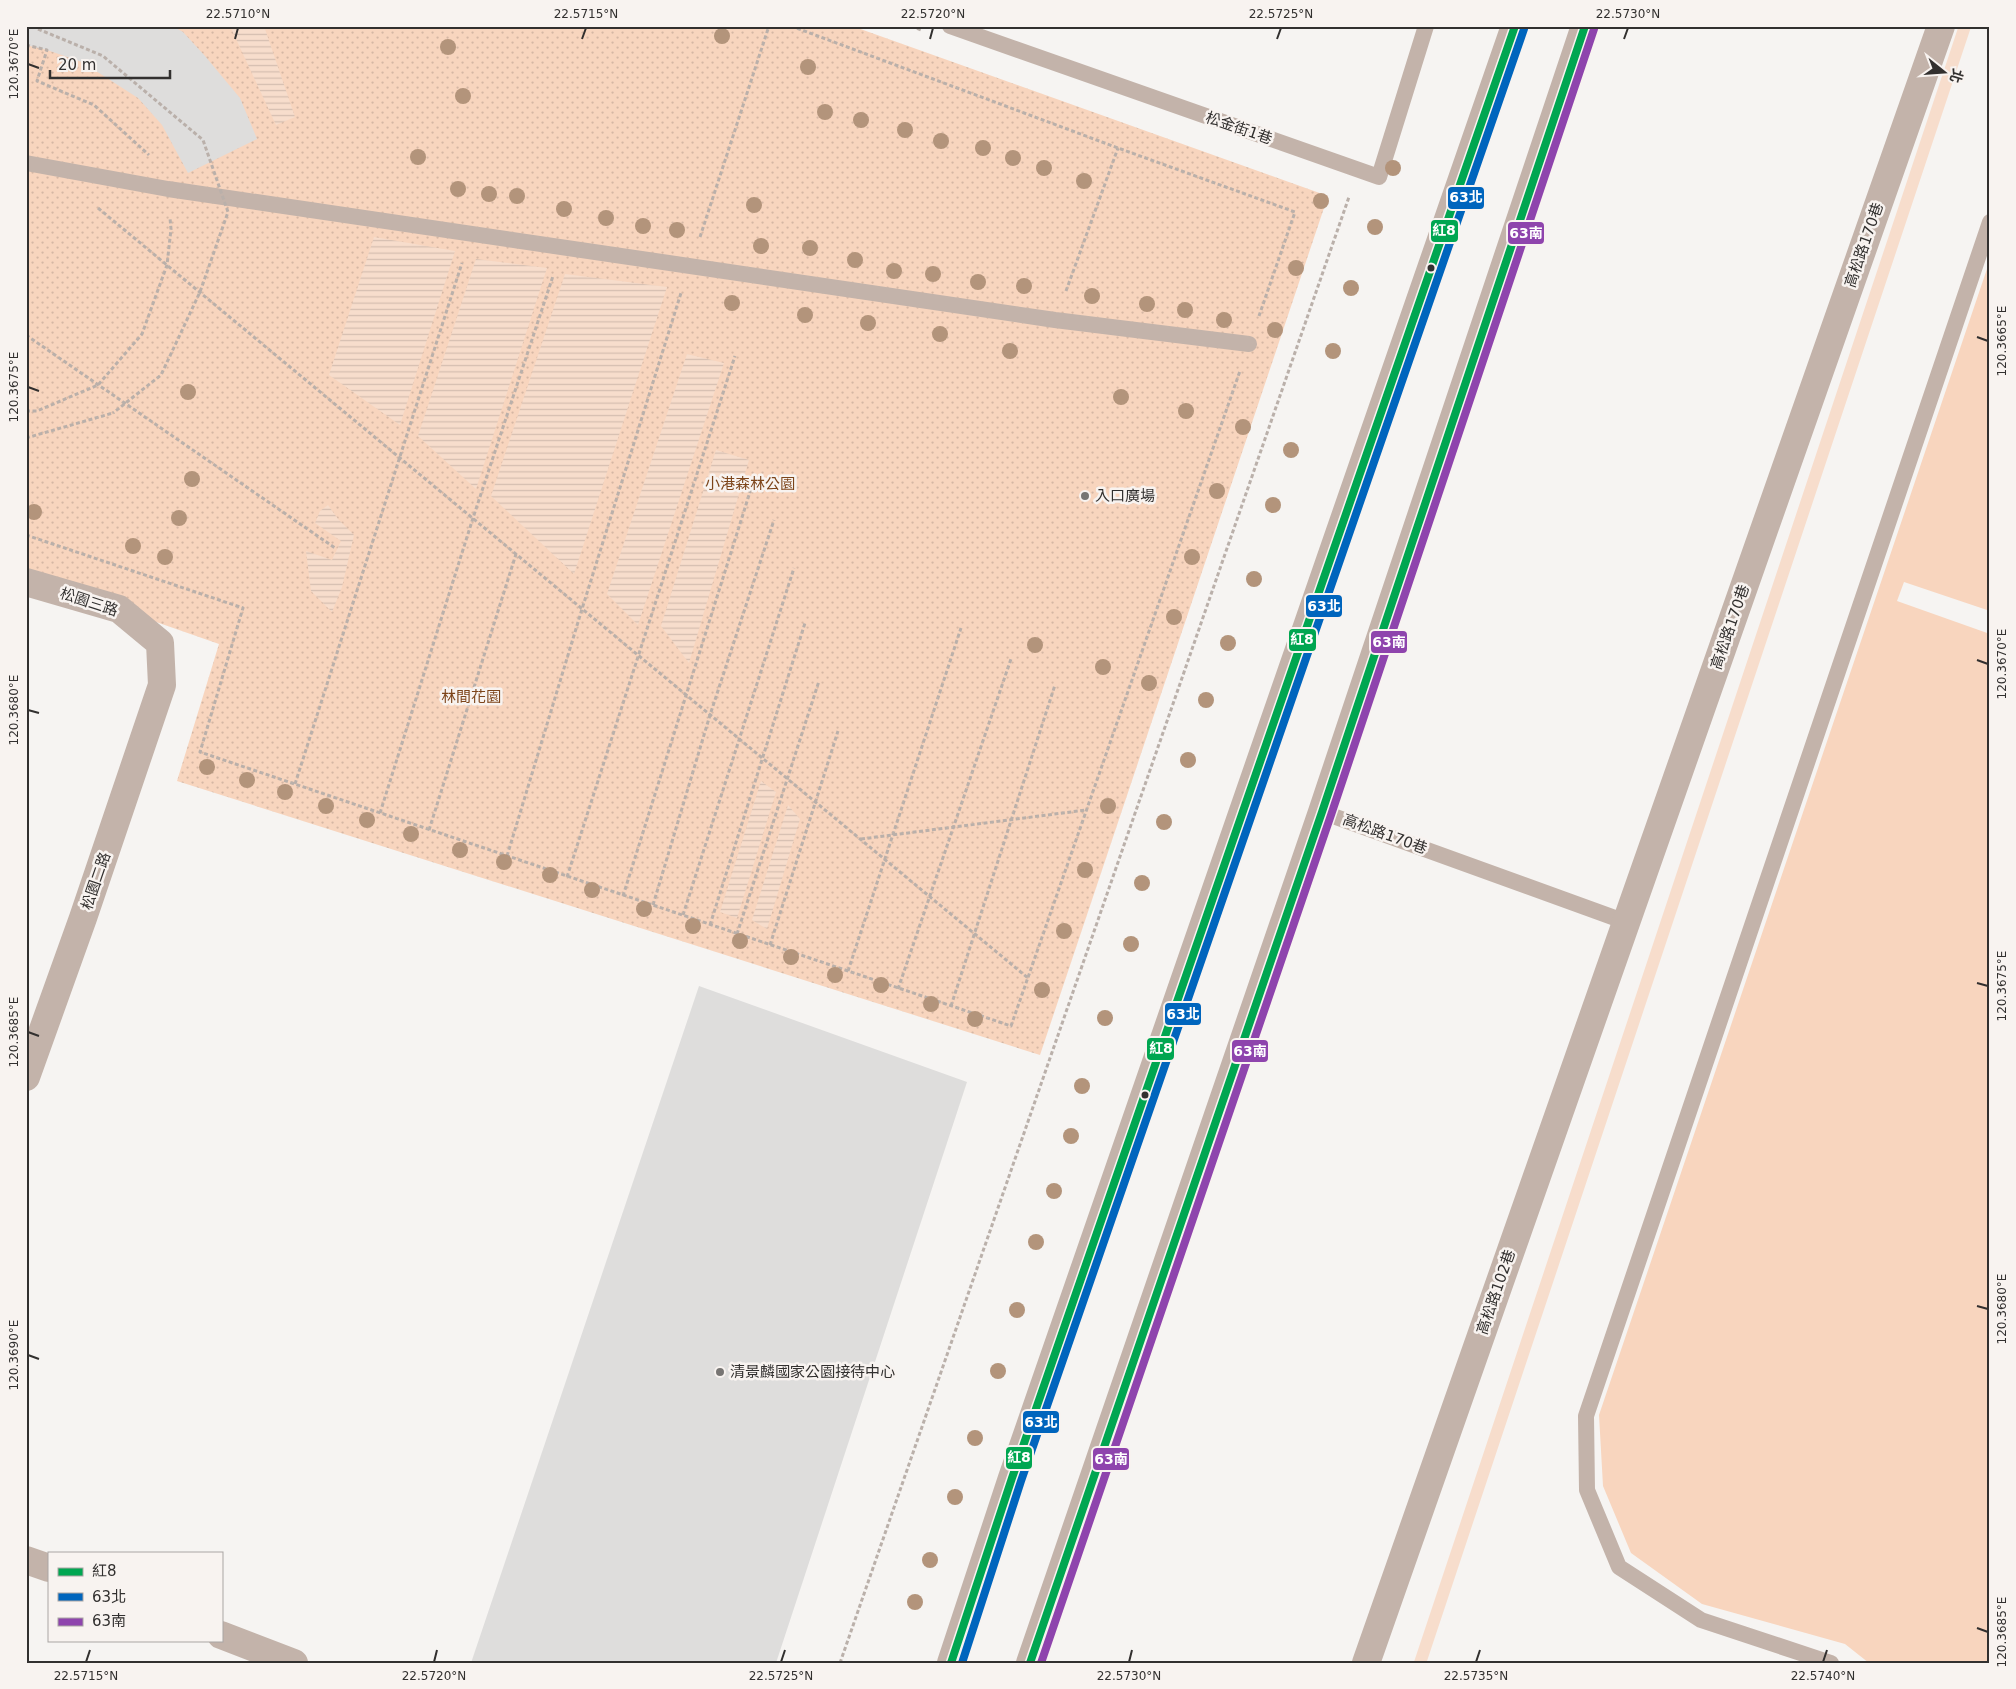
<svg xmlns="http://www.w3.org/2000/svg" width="2016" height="1689" font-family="'DejaVu Sans','Noto Sans TC',sans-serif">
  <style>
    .grass { fill: #f8d5be }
    .park { fill: url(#park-dots) }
    .water { fill: url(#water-rules) }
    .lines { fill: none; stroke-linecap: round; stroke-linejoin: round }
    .stream { stroke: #f7ddcc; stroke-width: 12 }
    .building { fill: #dedddc }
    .path { stroke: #bab0aa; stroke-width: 3; stroke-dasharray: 4 2.5; stroke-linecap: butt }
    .service { stroke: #c3b3aa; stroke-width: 16 }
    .minor { stroke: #c3b3aa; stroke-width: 28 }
    .tertiary { stroke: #c3b3aa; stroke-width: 28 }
    .path-bridge { stroke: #bab0aa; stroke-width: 3; stroke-dasharray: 4 2.5; stroke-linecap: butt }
    .bus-1-casing { stroke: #f8f3f0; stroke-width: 11 }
    .bus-2-casing { stroke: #f8f3f0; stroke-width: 11 }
    .bus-3-casing { stroke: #f8f3f0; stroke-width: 11 }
    .bus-1 { stroke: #00a651; stroke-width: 8 }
    .bus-2 { stroke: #0065bd; stroke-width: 8 }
    .bus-3 { stroke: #8e44ad; stroke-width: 8 }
    .tree { fill: #b3947b }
    .ticks { fill: none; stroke: #32302f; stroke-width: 2 }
    .bus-dot { fill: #32302f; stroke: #f8f3f0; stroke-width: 2 }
    .poi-dot { fill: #777573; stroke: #f8f3f0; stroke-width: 2 }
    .labels { text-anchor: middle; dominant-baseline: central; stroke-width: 5; stroke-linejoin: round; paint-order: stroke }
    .street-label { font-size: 15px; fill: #32302f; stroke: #f8f3f0 }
    .park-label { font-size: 15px; fill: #7d451a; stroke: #f8f3f0 }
    .poi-label { font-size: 15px; fill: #32302f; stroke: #f8f3f0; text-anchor: start }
    .line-badge { stroke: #f8f3f0; stroke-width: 2 }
    .badge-label { font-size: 14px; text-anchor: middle; font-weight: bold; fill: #fff }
    .neatline { fill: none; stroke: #32302f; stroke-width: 2 }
    .ticks-label { font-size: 12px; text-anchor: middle; fill: #32302f }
  </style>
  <defs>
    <pattern id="park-dots" width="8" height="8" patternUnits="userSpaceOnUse" patternTransform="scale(1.25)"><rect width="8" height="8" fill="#f8d5be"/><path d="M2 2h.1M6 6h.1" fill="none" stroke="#d5b7a4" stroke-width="1.8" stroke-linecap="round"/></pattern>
    <pattern id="water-rules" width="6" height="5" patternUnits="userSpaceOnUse" patternTransform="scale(1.25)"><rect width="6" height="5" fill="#f7ddcc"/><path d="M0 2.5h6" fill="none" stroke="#d4beb0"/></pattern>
  </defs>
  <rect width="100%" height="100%" fill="#f6f4f2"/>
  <!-- grass -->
  <path class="grass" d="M1990 260V611L1904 582 1897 601 1990 634V1663H1869L1845 1644 1702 1604 1631 1553 1603 1486 1599 1415Z"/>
  <!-- park -->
  <path class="park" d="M26 26H852L1328 196 1040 1055 177 781 219 644 119 609 26 582Z"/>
  <!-- water -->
  <g class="water">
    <path d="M230 26H264L295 117 276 125Z"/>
    <path d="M374 237 455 251 400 425 329 375Z"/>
    <path d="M476 259 547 268 476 489 418 436Z"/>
    <path d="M565 274 667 287 574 574 491 496Z"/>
    <path d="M687 354 724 363 638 625 607 594Z"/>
    <path d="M716 450 749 460 689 663 661 626Z"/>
    <path d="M328 505 338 519 354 535 342 587 332 612 311 591 306 551 332 560 341 541 315 523 320 511Z"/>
    <path d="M761 781 776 792 737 918 720 912Z"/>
    <path d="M788 805 800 819 767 929 752 920Z"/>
  </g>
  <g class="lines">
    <!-- stream -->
    <path class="stream" d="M1420 1663 1965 26"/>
  </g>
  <!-- building -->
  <g class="building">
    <path d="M26 26H172L183 32 205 56 240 98 257 139 188 173 162 125 138 98 82 62 47 50 26 45Z"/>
    <path d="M699 986 967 1082 776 1663H471Z"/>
  </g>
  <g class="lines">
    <!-- path -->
    <g class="path">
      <path d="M791 26 1118 148 1295 212 1259 316"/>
      <path d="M911 26 921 30"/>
      <path d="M26 45 47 50 37 81 94 105 149 155"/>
      <path d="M98 208 1028 978"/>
      <path d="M700 237 769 26"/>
      <path d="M1066 291 1118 148"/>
      <path d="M26 335 335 548"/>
      <path d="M26 411H37L98 385 142 334 167 265 171 229 170 218"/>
      <path d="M26 438 113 413"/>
      <path d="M26 535 243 608 200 752 1011 1026 1240 371"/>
      <path d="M295 784 462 263"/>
      <path d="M380 813 473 518 553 276"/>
      <path d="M429 830 516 554"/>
      <path d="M861 839 1086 810"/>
      <path d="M507 856 582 609 681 293"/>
      <path d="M567 877 735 356"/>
      <path d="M623 896 755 476"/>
      <path d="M653 905 710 715 774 520"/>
      <path d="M683 915 794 568"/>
      <path d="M710 925 805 623"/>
      <path d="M737 934 819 681"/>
      <path d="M770 945 838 731"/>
      <path d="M848 971 961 628"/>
      <path d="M898 989 1011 659"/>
      <path d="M951 1006 1055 685"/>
      <path d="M840 1663 1349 197"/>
    </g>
    <!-- service -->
    <g class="service">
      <path d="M950 26 1379 177 1426 26"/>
      <path d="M26 163 168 189 1055 320 1249 344"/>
      <path d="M1322 812 1626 922"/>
      <path d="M1831 1663 1701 1620 1619 1567 1587 1490 1586 1416 1990 222"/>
    </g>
    <!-- minor -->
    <g class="minor">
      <path d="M26 582 119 609 160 643 162 685 83 918 26 1077"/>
      <path d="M26 1560 49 1568"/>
      <path d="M221 1635 294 1663"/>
      <path d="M1366 1663 1941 26"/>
    </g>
    <!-- tertiary -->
    <g class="tertiary">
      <path d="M951 1663 1012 1478 1515 26"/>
      <path d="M1030 1663 1322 812 1585 26"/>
    </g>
    <!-- path-bridge -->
    <path class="path-bridge" d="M38 29 103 56 203 140 228 212 200 292 161 375 113 413"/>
    <!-- bus-1 casing -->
    <g class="bus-1-casing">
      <g id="bus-1">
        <path d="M951 1663 1012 1478 1515 26"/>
        <path d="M1030 1663 1322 812 1585 26"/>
      </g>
    </g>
    <!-- bus-2 casing -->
    <g class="bus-2-casing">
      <path id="bus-2" d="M962 1663 1021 1481 1524 29"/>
    </g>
    <!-- bus-3 casing -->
    <g class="bus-3-casing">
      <path id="bus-3" d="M1041 1663 1331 815 1594 29"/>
    </g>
    <!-- bus-1 -->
    <use href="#bus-1" class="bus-1"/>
    <!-- bus-2 -->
    <use href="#bus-2" class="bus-2"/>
    <!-- bus-3 -->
    <use href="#bus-3" class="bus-3"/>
  </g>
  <!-- trees -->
  <g class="tree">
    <circle cx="722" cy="36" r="8"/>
    <circle cx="448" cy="47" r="8"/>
    <circle cx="808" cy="67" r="8"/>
    <circle cx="463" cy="96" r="8"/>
    <circle cx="825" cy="112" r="8"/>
    <circle cx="861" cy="120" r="8"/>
    <circle cx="905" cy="130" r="8"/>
    <circle cx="941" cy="141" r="8"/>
    <circle cx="983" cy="148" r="8"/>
    <circle cx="418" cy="157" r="8"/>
    <circle cx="1013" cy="158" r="8"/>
    <circle cx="1044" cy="168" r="8"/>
    <circle cx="1393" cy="168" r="8"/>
    <circle cx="1084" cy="181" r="8"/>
    <circle cx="458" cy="189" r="8"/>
    <circle cx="489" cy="194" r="8"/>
    <circle cx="517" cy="196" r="8"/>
    <circle cx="1321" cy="201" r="8"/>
    <circle cx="754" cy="205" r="8"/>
    <circle cx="564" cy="209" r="8"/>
    <circle cx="606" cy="218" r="8"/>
    <circle cx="643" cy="226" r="8"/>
    <circle cx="1375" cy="227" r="8"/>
    <circle cx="677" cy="230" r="8"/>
    <circle cx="761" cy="246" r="8"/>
    <circle cx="810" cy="248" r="8"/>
    <circle cx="855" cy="260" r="8"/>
    <circle cx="1296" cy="268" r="8"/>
    <circle cx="894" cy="271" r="8"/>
    <circle cx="933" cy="274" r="8"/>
    <circle cx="978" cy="282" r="8"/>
    <circle cx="1024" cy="286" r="8"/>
    <circle cx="1351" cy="288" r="8"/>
    <circle cx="1092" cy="296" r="8"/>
    <circle cx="732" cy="303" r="8"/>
    <circle cx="1147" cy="304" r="8"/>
    <circle cx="1185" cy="310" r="8"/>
    <circle cx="805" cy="315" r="8"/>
    <circle cx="1224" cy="320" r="8"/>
    <circle cx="868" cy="323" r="8"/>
    <circle cx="1275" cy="330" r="8"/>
    <circle cx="940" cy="334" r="8"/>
    <circle cx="1010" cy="351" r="8"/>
    <circle cx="1333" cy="351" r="8"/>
    <circle cx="188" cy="392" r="8"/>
    <circle cx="1121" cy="397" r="8"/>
    <circle cx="1186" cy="411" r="8"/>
    <circle cx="1243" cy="427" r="8"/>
    <circle cx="1291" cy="450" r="8"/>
    <circle cx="192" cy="479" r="8"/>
    <circle cx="1217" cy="491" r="8"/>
    <circle cx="1273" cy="505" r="8"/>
    <circle cx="34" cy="512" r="8"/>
    <circle cx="179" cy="518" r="8"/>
    <circle cx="133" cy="546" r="8"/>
    <circle cx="165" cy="557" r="8"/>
    <circle cx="1192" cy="557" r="8"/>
    <circle cx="1254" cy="579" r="8"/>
    <circle cx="1174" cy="617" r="8"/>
    <circle cx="1228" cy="643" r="8"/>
    <circle cx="1035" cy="645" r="8"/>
    <circle cx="1103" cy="667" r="8"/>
    <circle cx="1149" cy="683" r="8"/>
    <circle cx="1206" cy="700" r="8"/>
    <circle cx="1188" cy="760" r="8"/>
    <circle cx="207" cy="767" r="8"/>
    <circle cx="247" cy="780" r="8"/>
    <circle cx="285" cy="792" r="8"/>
    <circle cx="326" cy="806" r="8"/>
    <circle cx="1108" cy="806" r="8"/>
    <circle cx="367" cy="820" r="8"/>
    <circle cx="1164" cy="822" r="8"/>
    <circle cx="411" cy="834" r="8"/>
    <circle cx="460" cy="850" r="8"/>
    <circle cx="504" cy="862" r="8"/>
    <circle cx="1085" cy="870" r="8"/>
    <circle cx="550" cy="875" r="8"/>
    <circle cx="1142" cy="883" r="8"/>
    <circle cx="592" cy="890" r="8"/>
    <circle cx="644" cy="909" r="8"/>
    <circle cx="693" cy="926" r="8"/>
    <circle cx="1064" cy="931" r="8"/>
    <circle cx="740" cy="941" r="8"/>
    <circle cx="1131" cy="944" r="8"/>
    <circle cx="791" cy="957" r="8"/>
    <circle cx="835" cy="975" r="8"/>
    <circle cx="881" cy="985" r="8"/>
    <circle cx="1042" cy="990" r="8"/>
    <circle cx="931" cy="1004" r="8"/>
    <circle cx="1105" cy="1018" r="8"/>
    <circle cx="975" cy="1019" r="8"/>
    <circle cx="1082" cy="1086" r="8"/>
    <circle cx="1071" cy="1136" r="8"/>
    <circle cx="1054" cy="1191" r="8"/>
    <circle cx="1036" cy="1242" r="8"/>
    <circle cx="1017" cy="1310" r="8"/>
    <circle cx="998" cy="1371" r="8"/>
    <circle cx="975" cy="1438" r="8"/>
    <circle cx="955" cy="1497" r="8"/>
    <circle cx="930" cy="1560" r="8"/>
    <circle cx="915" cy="1602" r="8"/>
  </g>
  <!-- ticks -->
  <path class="ticks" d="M235 39 238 28M582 39 586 28M930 39 933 28M1277 39 1281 28M1624 39 1628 28M28 64 39 68M1977 337 1988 341M28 387 39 391M1977 660 1988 664M28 710 39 713M1977 983 1988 986M28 1032 39 1036M1977 1306 1988 1309M28 1355 39 1359M1977 1628 1988 1632M86 1662 90 1650M434 1662 437 1650M781 1662 785 1650M1129 1662 1132 1650M1476 1662 1480 1650M1823 1662 1827 1650"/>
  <!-- markers -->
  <g class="bus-dot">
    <circle cx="1431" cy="268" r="4.5"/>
    <circle cx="1145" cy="1095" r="4.5"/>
  </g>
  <g class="poi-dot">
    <circle cx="1085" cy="496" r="5"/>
    <circle cx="720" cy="1372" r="5"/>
  </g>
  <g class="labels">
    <!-- street labels -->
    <g class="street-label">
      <text transform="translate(1239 128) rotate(19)">松金街1巷</text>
      <text transform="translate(1864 245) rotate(-71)">高松路170巷</text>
      <text transform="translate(89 602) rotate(18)">松園三路</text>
      <text transform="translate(1730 627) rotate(-71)">高松路170巷</text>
      <text transform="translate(1385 834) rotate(20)">高松路170巷</text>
      <text transform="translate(96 881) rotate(-71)">松園二路</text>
      <text transform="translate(1496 1292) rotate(-71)">高松路102巷</text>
    </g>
    <!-- park labels -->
    <g class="park-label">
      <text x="750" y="484">小港森林公園</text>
      <text x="471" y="697">林間花園</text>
    </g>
    <!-- poi labels -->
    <g class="poi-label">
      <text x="1095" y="496">入口廣場</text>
      <text x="730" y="1372">清景麟國家公園接待中心</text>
    </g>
  </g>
  <g class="line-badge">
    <rect x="1447" y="186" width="38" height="24" rx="5" fill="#0065bd"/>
    <rect x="1430" y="219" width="29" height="24" rx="5" fill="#00a651"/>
    <rect x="1507" y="221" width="38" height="24" rx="5" fill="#8e44ad"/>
    <rect x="1305" y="594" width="38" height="24" rx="5" fill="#0065bd"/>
    <rect x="1288" y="628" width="29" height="24" rx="5" fill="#00a651"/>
    <rect x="1370" y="630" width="38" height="24" rx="5" fill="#8e44ad"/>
    <rect x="1164" y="1002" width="38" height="24" rx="5" fill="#0065bd"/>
    <rect x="1146" y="1037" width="29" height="24" rx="5" fill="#00a651"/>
    <rect x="1231" y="1039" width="38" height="24" rx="5" fill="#8e44ad"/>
    <rect x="1022" y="1410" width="38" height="24" rx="5" fill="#0065bd"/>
    <rect x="1005" y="1446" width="28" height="24" rx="5" fill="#00a651"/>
    <rect x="1092" y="1447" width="38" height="24" rx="5" fill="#8e44ad"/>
  </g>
  <g class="badge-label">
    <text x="1466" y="202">63北</text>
    <text x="1444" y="235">紅8</text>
    <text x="1526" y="238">63南</text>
    <text x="1324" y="611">63北</text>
    <text x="1302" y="644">紅8</text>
    <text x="1389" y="647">63南</text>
    <text x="1183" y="1019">63北</text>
    <text x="1161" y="1053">紅8</text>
    <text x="1250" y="1056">63南</text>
    <text x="1041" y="1427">63北</text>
    <text x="1019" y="1462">紅8</text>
    <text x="1111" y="1464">63南</text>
  </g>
  <!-- border -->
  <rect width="2016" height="1689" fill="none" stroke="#f8f3f0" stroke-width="55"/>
  <!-- legend -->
  <rect x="48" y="1552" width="175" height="90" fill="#f8f3f0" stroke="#a9a5a3"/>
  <rect x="58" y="1568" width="25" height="8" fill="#00a651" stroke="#a9a5a3"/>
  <text x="92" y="1576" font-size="15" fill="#32302f">紅8</text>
  <rect x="58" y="1593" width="25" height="8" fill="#0065bd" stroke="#a9a5a3"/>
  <text x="92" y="1602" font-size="15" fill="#32302f">63北</text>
  <rect x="58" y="1618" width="25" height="8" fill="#8e44ad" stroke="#a9a5a3"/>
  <text x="92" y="1626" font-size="15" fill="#32302f">63南</text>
  <!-- north arrow -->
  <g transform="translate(1944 72) rotate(107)" stroke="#f8f3f0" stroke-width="4" paint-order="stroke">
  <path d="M0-4L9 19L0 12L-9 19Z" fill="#32302f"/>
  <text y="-8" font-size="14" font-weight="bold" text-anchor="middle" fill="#32302f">北</text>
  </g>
  <!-- scale -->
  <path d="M50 70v8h120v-8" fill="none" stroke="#32302f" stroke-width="2.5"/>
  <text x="58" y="70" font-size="15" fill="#32302f" stroke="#f8f3f0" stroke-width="4" paint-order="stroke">20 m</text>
  <rect x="28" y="28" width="1960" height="1634" class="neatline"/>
  <g class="ticks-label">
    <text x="238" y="18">22.5710°N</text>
    <text x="586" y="18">22.5715°N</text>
    <text x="933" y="18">22.5720°N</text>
    <text x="1281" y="18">22.5725°N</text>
    <text x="1628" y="18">22.5730°N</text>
    <text transform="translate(14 64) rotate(-90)" y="4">120.3670°E</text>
    <text transform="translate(2002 341) rotate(-90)" y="4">120.3665°E</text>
    <text transform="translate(14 387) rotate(-90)" y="4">120.3675°E</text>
    <text transform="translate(2002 664) rotate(-90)" y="4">120.3670°E</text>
    <text transform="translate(14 710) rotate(-90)" y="4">120.3680°E</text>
    <text transform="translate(2002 986) rotate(-90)" y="4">120.3675°E</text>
    <text transform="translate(14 1032) rotate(-90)" y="4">120.3685°E</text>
    <text transform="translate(2002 1309) rotate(-90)" y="4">120.3680°E</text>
    <text transform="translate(14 1355) rotate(-90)" y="4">120.3690°E</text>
    <text transform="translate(2002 1632) rotate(-90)" y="4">120.3685°E</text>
    <text x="86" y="1680">22.5715°N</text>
    <text x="434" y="1680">22.5720°N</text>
    <text x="781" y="1680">22.5725°N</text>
    <text x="1129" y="1680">22.5730°N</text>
    <text x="1476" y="1680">22.5735°N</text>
    <text x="1823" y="1680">22.5740°N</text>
  </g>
</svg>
